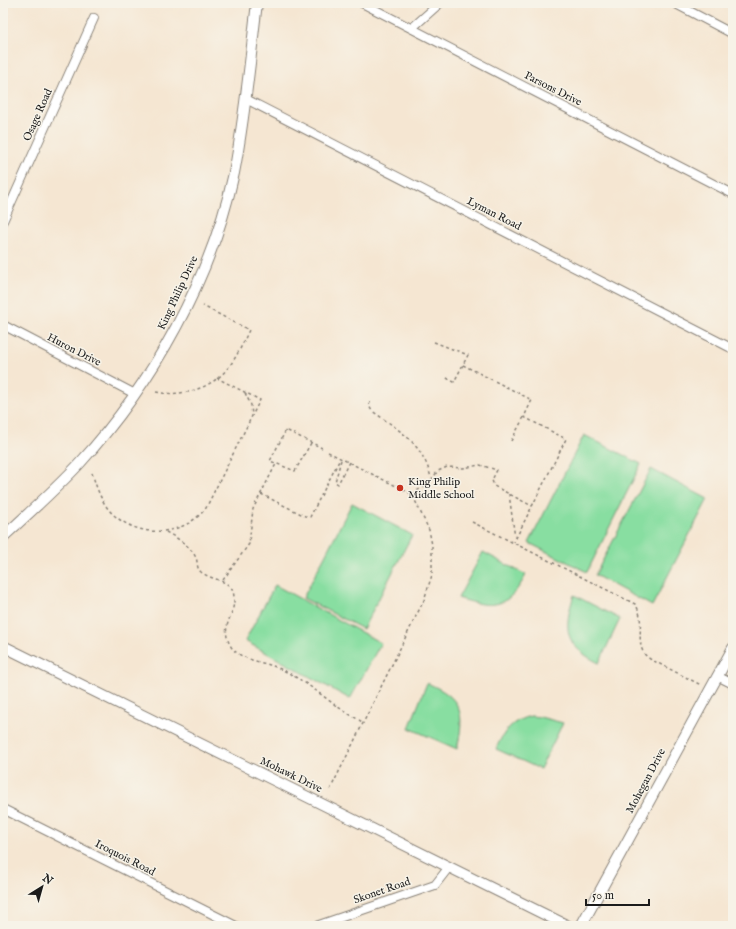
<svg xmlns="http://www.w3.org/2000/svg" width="736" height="929" font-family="'IM FELL English',serif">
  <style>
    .green { fill: #88dea1; stroke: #527d5e }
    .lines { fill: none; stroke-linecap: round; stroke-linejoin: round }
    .minor-casing { stroke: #888177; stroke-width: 10 }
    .tertiary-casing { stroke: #888177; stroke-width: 12 }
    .path { stroke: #888177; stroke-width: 1.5; stroke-dasharray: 3 3; stroke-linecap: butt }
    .minor { stroke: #fff; stroke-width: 8 }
    .tertiary { stroke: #fff; stroke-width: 10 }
    .poi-dot { fill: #c8321e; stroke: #f7f3e8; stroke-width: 1.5 }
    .labels { text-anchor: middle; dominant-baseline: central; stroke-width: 3; stroke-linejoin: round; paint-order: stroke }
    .street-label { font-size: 11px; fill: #1c1c1c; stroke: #f7f3e8 }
    .poi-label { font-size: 11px; fill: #1c1c1c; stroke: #f7f3e8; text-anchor: start }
  </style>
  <rect width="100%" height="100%" fill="#f7f3e8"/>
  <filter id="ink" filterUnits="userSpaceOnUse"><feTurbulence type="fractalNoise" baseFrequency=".025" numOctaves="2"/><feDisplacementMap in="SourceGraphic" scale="8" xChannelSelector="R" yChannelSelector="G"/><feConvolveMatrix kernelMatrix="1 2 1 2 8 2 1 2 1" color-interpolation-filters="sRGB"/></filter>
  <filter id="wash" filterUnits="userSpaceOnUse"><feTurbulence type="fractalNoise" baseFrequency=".012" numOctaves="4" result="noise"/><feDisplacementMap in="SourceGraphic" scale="16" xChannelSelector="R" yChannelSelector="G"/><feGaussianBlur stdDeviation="0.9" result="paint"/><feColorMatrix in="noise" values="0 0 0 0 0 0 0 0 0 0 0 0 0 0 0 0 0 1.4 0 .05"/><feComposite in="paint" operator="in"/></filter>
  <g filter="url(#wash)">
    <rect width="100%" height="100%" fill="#f5e6d2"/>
    <!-- green -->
    <g class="green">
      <path d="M584 435 641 464 587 572 529 543Z"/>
      <path d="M651 469 708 499 652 606 595 575Z"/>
      <path d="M352 503 412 535 363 629 303 598Z"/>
      <path d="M483 552 526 575C508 609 492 609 458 598Z"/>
      <path d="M275 585 381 643 350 699 245 641Z"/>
      <path d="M574 595 620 619 599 663C564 646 563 629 574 595Z"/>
      <path d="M427 683C463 698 465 714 457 749L409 728Z"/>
      <path d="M531 716 540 717 563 723 540 769 496 749C503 732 512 720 531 716Z"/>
    </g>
  </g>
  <g filter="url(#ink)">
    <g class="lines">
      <!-- minor casing -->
      <g class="minor-casing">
        <g id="minor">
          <path d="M362 3 733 194"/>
          <path d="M674 3 733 34"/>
          <path d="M412 28 440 3"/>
          <path d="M246 99 733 349"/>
          <path d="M3 221 94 18"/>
          <path d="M3 325 135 394"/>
          <path d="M717 676 733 684"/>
          <path d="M3 809 236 926"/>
          <path d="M316 926 435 885 449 867"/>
        </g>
      </g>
      <!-- tertiary casing -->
      <g class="tertiary-casing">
        <g id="tertiary">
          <path d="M3 537C29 513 56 489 80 463 153 383 211 279 234 173 245 117 250 60 257 3"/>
          <path d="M3 646 568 926"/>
          <path d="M581 926 733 648"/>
        </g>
      </g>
      <!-- path -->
      <g class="path">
        <path d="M434 342 468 355 454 382 445 377"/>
        <path d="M463 365 532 400 524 417 566 439 514 542"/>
        <path d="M156 392C182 397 211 389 228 368 237 357 243 343 249 330L203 306"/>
        <path d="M245 393 251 405 252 416"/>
        <path d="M370 402 369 406 372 411C399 430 423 443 431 478"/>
        <path d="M511 441 524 417"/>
        <path d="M311 443 295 471 270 461 286 430 322 448"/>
        <path d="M328 452 412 494 429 530 432 545V575L424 600 329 792"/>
        <path d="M341 460 335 482 338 484 349 462"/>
        <path d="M92 473C97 489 102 505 115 516 142 539 184 536 206 508L260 400 217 378"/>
        <path d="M261 494 305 516 310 517 340 459"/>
        <path d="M412 494 428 484 438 471 447 467 463 468 480 465 497 470 492 480 494 486 532 506"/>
        <path d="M509 494 515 538"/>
        <path d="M472 522 635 604C648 621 631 647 650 659L701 685"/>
        <path d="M166 532C177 538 191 546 196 558 198 562 196 568 201 572 212 581 234 579 234 598 235 617 218 627 232 648 240 659 261 662 273 666 297 675 315 690 335 705 344 711 354 717 364 723"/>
        <path d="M223 580 249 544 253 509 276 464"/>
      </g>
      <!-- minor -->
      <use href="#minor" class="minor"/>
      <!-- tertiary -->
      <use href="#tertiary" class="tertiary"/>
    </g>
  </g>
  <!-- markers -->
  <circle class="poi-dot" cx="400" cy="488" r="4"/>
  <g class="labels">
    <!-- street labels -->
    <g class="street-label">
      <text transform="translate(553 89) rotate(27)">Parsons Drive</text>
      <text transform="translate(38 115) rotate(-66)">Osage Road</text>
      <text transform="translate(494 214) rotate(27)">Lyman Road</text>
      <text transform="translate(178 293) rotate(-65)">King Philip Drive</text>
      <text transform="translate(74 350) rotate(27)">Huron Drive</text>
      <text transform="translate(291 775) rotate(26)">Mohawk Drive</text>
      <text transform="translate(646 781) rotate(-62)">Mohegan Drive</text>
      <text transform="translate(125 858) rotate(27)">Iroquois Road</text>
      <text transform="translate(382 891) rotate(-19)">Skonet Road</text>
    </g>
    <!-- poi labels -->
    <g class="poi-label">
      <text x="408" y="482">King Philip<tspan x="408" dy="13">Middle School</tspan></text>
    </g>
  </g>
  <!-- margin -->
  <rect width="736" height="929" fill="none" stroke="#f7f3e8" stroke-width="16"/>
  <!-- north arrow -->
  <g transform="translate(42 887) rotate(37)" stroke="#f7f3e8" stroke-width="3" paint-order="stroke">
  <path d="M0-3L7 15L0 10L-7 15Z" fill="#1c1c1c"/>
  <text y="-6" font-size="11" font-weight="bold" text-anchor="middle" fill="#1c1c1c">N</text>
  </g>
  <!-- scale -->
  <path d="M586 899v6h63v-6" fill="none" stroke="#1c1c1c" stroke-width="2"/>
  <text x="592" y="899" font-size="12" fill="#1c1c1c" stroke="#f7f3e8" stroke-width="3" paint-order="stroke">50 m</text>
</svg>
